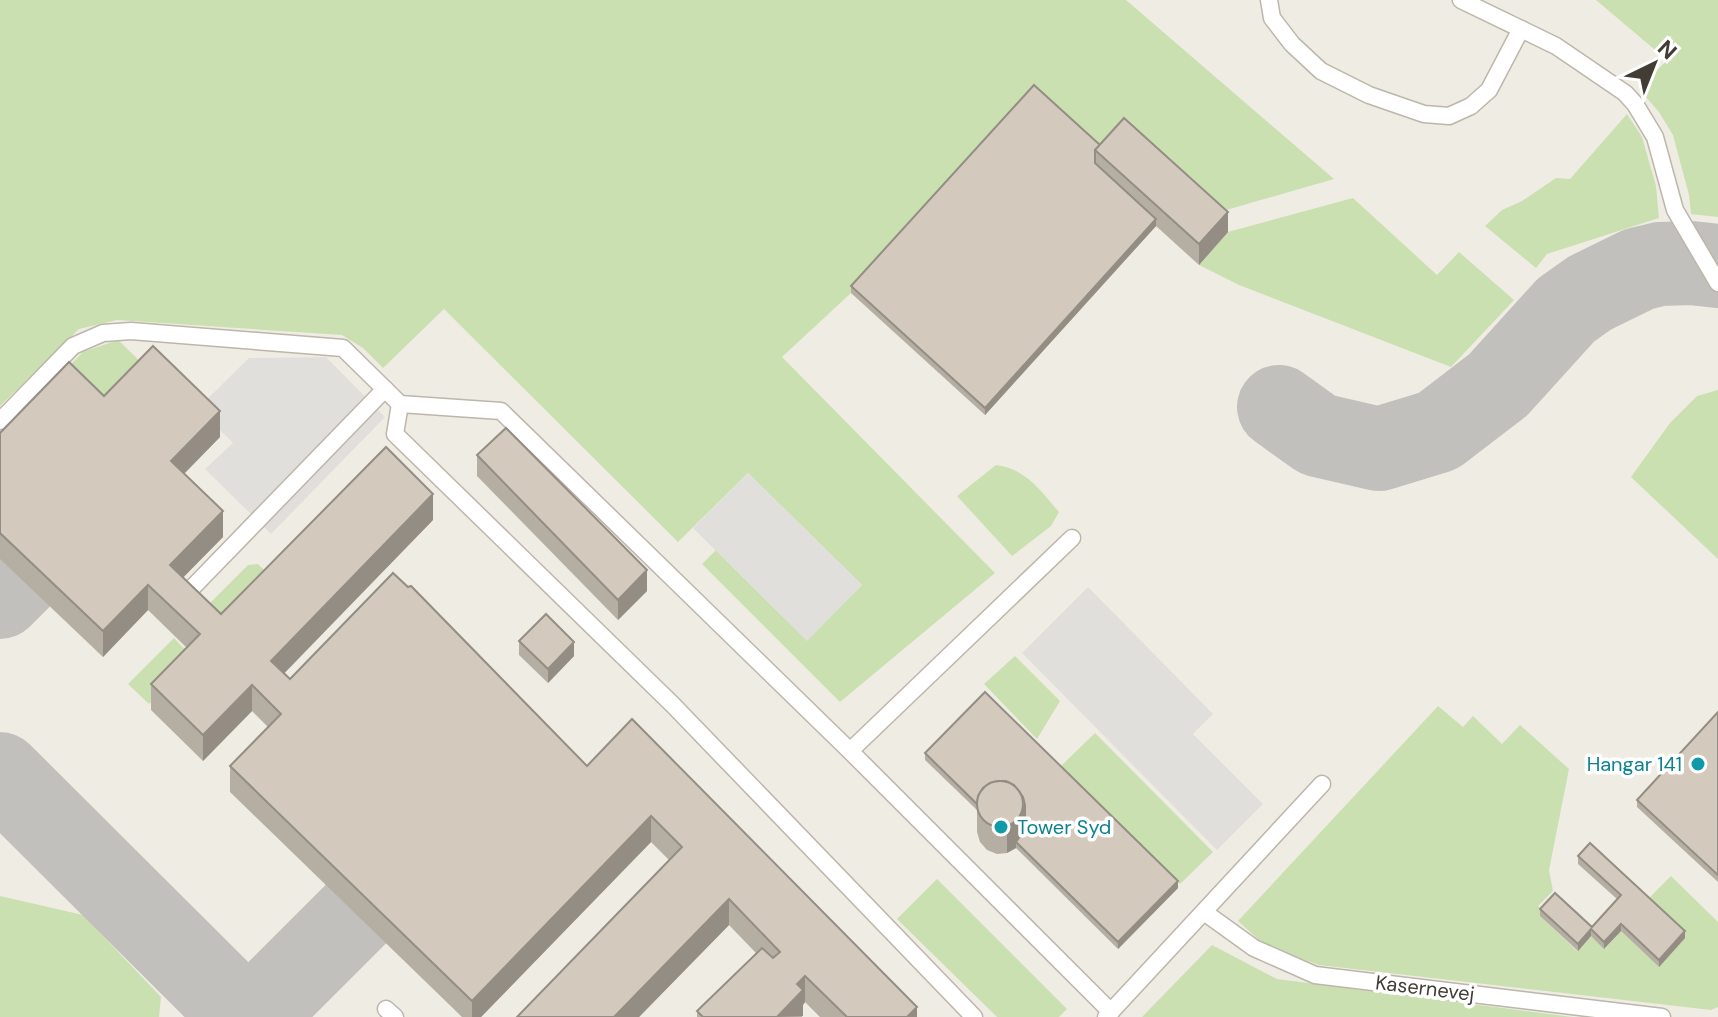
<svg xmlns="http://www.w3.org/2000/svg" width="1718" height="1017" font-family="'DM Sans',sans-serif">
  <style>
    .green { fill: #cae0b0 }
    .parking { fill: #e1dfdc }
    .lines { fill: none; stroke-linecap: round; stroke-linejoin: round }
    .taxiway { stroke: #c1c0bc; stroke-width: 84 }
    .lane-casing { stroke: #bdb6aa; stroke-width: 19 }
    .lane { stroke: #fff; stroke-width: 16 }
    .wall { fill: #b5aea3 }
    .shaded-wall { fill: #948d84 }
    .building { fill: #d3cabd; stroke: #948d84; stroke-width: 2 }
    .culture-dot { fill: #0f9aa8; stroke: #fff; stroke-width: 3 }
    .labels { text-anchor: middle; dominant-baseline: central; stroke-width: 7; stroke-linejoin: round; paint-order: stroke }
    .culture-label { font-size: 20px; fill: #0d838f; stroke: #fff; text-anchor: end }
    .street-label { font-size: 20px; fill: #413c34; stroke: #fff }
  </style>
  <rect width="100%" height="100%" fill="#efece4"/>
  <!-- green -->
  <g class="green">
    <path d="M0 0H1126L1334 179 1209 215 1107 158 1034 93 851 293 782 357 995 573 840 702 702 564 716 550 807 640 862 585 748 473 678 542 444 309 383 368 363 348 342 335 117 320 79 329 0 406Z"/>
    <path d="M1596 0H1718V217L1691 214 1689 195 1673 135 1659 112 1639 89 1667 60Z"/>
    <path d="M1627 114 1642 137 1656 186 1659 218 1547 254 1536 268 1485 226 1502 210 1522 201 1556 178 1570 179Z"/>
    <path d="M1353 198 1437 275 1459 252 1514 300 1451 367 1239 285 1199 265 1228 232Z"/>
    <path d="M118 340 149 370 105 418 0 435 83 352Z"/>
    <path d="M1718 390V559L1631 477 1670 423 1697 396Z"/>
    <path d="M996 465C1025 468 1041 491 1059 512L1051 526 1012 556 957 496Z"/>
    <path d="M258 564 273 579 217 634 198 615 248 565Z"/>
    <path d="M174 638 194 659 149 704 128 684Z"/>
    <path d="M1015 656 1060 701 1037 739 984 684Z"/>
    <path d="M1438 706 1463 727 1473 716 1502 744 1520 725 1569 769 1549 870 1553 891 1538 906 1544 912 1540 916 1577 951 1591 936 1605 949 1621 931 1659 967 1646 901 1671 876 1718 922V1007L1711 1010 1319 965 1287 954 1259 940 1238 921Z"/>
    <path d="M1095 733 1213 852 1180 884 1060 767Z"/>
    <path d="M937 879 1067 1009 1059 1017H997L897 919Z"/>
    <path d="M0 896 83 915 161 997 159 1017H0Z"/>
    <path d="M1212 945 1277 979 1572 1017H1142Z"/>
  </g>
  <!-- parking -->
  <g class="parking">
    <path d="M326 357 385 417 271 534 205 469 233 443 198 408 249 358Z"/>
    <path d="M748 473 862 585 807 641 693 528Z"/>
    <path d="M1088 587 1213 714 1193 734 1263 804 1217 850 1022 653Z"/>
  </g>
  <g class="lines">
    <!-- taxiway -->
    <g class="taxiway">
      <path d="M1279 407 1318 435 1379 449 1438 431 1498 385 1566 310 1590 293 1639 269 1660 264 1691 263 1718 266"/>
      <path d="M0 597 19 578"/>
      <path d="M0 774 244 1017"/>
      <path d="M253 1017 356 914"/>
    </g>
    <!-- lane casing -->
    <g class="lane-casing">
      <g id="lane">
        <path d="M1269 0 1272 18 1292 44 1321 71 1369 95 1424 114 1449 116 1471 106 1489 90 1521 29"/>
        <path d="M1461 0 1556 46 1625 93 1635 104 1655 137 1675 210 1718 283"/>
        <path d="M400 404 395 434 673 705 974 1017"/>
        <path d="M0 421 73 346 103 333 131 331 343 348 400 404 501 411 850 751 1111 1012"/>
        <path d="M191 589 385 389"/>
        <path d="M850 751 1072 538"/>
        <path d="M1204 912 1254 948 1315 975 1662 1017"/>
        <path d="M386 1009 395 1017"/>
        <path d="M1106 1017 1322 784"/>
      </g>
    </g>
    <!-- lane -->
    <use href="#lane" class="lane"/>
  </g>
  <!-- wall -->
  <g class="wall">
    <path d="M1100 145 1228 232 1199 265 1156 226 985 415 851 293V286Z"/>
    <path d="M104 396 220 437 184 474 223 537 183 577 221 614 433 520 284 673 290 679 587 766 917 1017H820L805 1002 803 1005 802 1017H697V1011L756 953 729 925 639 1017H517L669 860 651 842 481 1017H462L230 792V766L268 727 252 711 203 761 151 710V684L187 648 148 610 103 657 0 559V433Z"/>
    <path d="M477 455 647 591 618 620 477 476Z"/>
    <path d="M519 641 574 656 548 683 519 655Z"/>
    <path d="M1718 712V882L1637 807V800Z"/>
    <path d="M925 753 1178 888 1118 949 1016 848 1007 853 997 854 987 850 980 842 977 832V810L925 760Z"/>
    <path d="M1578 856 1685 938 1659 967 1621 931 1604 949 1591 936 1578 951 1540 916V909L1592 927 1617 899 1578 864Z"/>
  </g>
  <!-- shaded-wall -->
  <g class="shaded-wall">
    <path d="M1228 212V232L1199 265V244Z"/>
    <path d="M1156 219V226L985 415V408Z"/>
    <path d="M220 411V437L171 487V461Z"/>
    <path d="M433 494V520L271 687V661Z"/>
    <path d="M223 511V537L170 591V565Z"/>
    <path d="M647 570V591L618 620V600Z"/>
    <path d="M148 585V610L103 657V631Z"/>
    <path d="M574 642V656L548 683V669Z"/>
    <path d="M252 685V711L203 761V735Z"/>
    <path d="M1025 805V831L1016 842V848L1007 853V827Z"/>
    <path d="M651 816V842L481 1017H472V1001Z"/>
    <path d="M1178 881V888L1118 949V942Z"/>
    <path d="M729 899V925L639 1017H614Z"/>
    <path d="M1621 924V931L1604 949V942Z"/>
    <path d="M1591 929V936L1578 951V944Z"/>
    <path d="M1685 931V938L1659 967V960Z"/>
    <path d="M805 976V1002L803 1005V1016L777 1017 797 984Z"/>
    <path d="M917 1007V1017H907Z"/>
  </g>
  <!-- building -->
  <g class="building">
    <path d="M1034 85 1100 145 1095 150V163L1156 219 985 408 851 286Z"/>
    <path d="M1124 118 1228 212 1199 244 1095 150Z"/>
    <path d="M153 346 220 411 171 461 223 511 170 565 221 614 386 447 433 494 271 661 290 679 393 573 408 587 411 586 587 766 632 719 917 1007 907 1017H847L805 976 797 984 803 990 777 1017H703L697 1011 762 948 773 958 780 952 729 899 614 1017H517L682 847 651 816 472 1001 230 766 281 714 252 685 203 735 151 684 200 634 148 585 103 631 0 533V433L69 362 104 396Z"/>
    <path d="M506 428 647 570 618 600 477 455Z"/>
    <path d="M546 614 574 642 548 669 519 641Z"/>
    <path d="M985 692 1178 881 1118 942 1016 842 1023 832 1025 824V805L1023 797 1014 785 1006 781H998L990 783 983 788 978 796 977 804 925 753Z"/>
    <path d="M1718 712V875L1637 800Z"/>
    <circle cx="1000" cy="804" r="23"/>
    <path d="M1590 843 1685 931 1659 960 1621 924 1604 942 1591 929 1578 944 1540 909 1555 893 1592 927 1621 895 1578 856Z"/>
  </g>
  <!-- markers -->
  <g class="culture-dot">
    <circle cx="1698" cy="764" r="8"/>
    <circle cx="1001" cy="827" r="8"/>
  </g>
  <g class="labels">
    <!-- culture labels -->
    <g class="culture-label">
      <text x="1682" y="764">Hangar 141</text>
      <text x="1017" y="827" text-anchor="start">Tower Syd</text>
    </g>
    <!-- street labels -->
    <g class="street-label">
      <text transform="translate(1425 988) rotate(7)">Kasernevej</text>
    </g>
  </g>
  <!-- north arrow -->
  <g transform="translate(1654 64) rotate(43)" stroke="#ffffff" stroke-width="6" paint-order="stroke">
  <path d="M0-6L14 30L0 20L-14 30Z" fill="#413c34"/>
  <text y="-12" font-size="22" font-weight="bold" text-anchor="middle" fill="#413c34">N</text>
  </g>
</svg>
